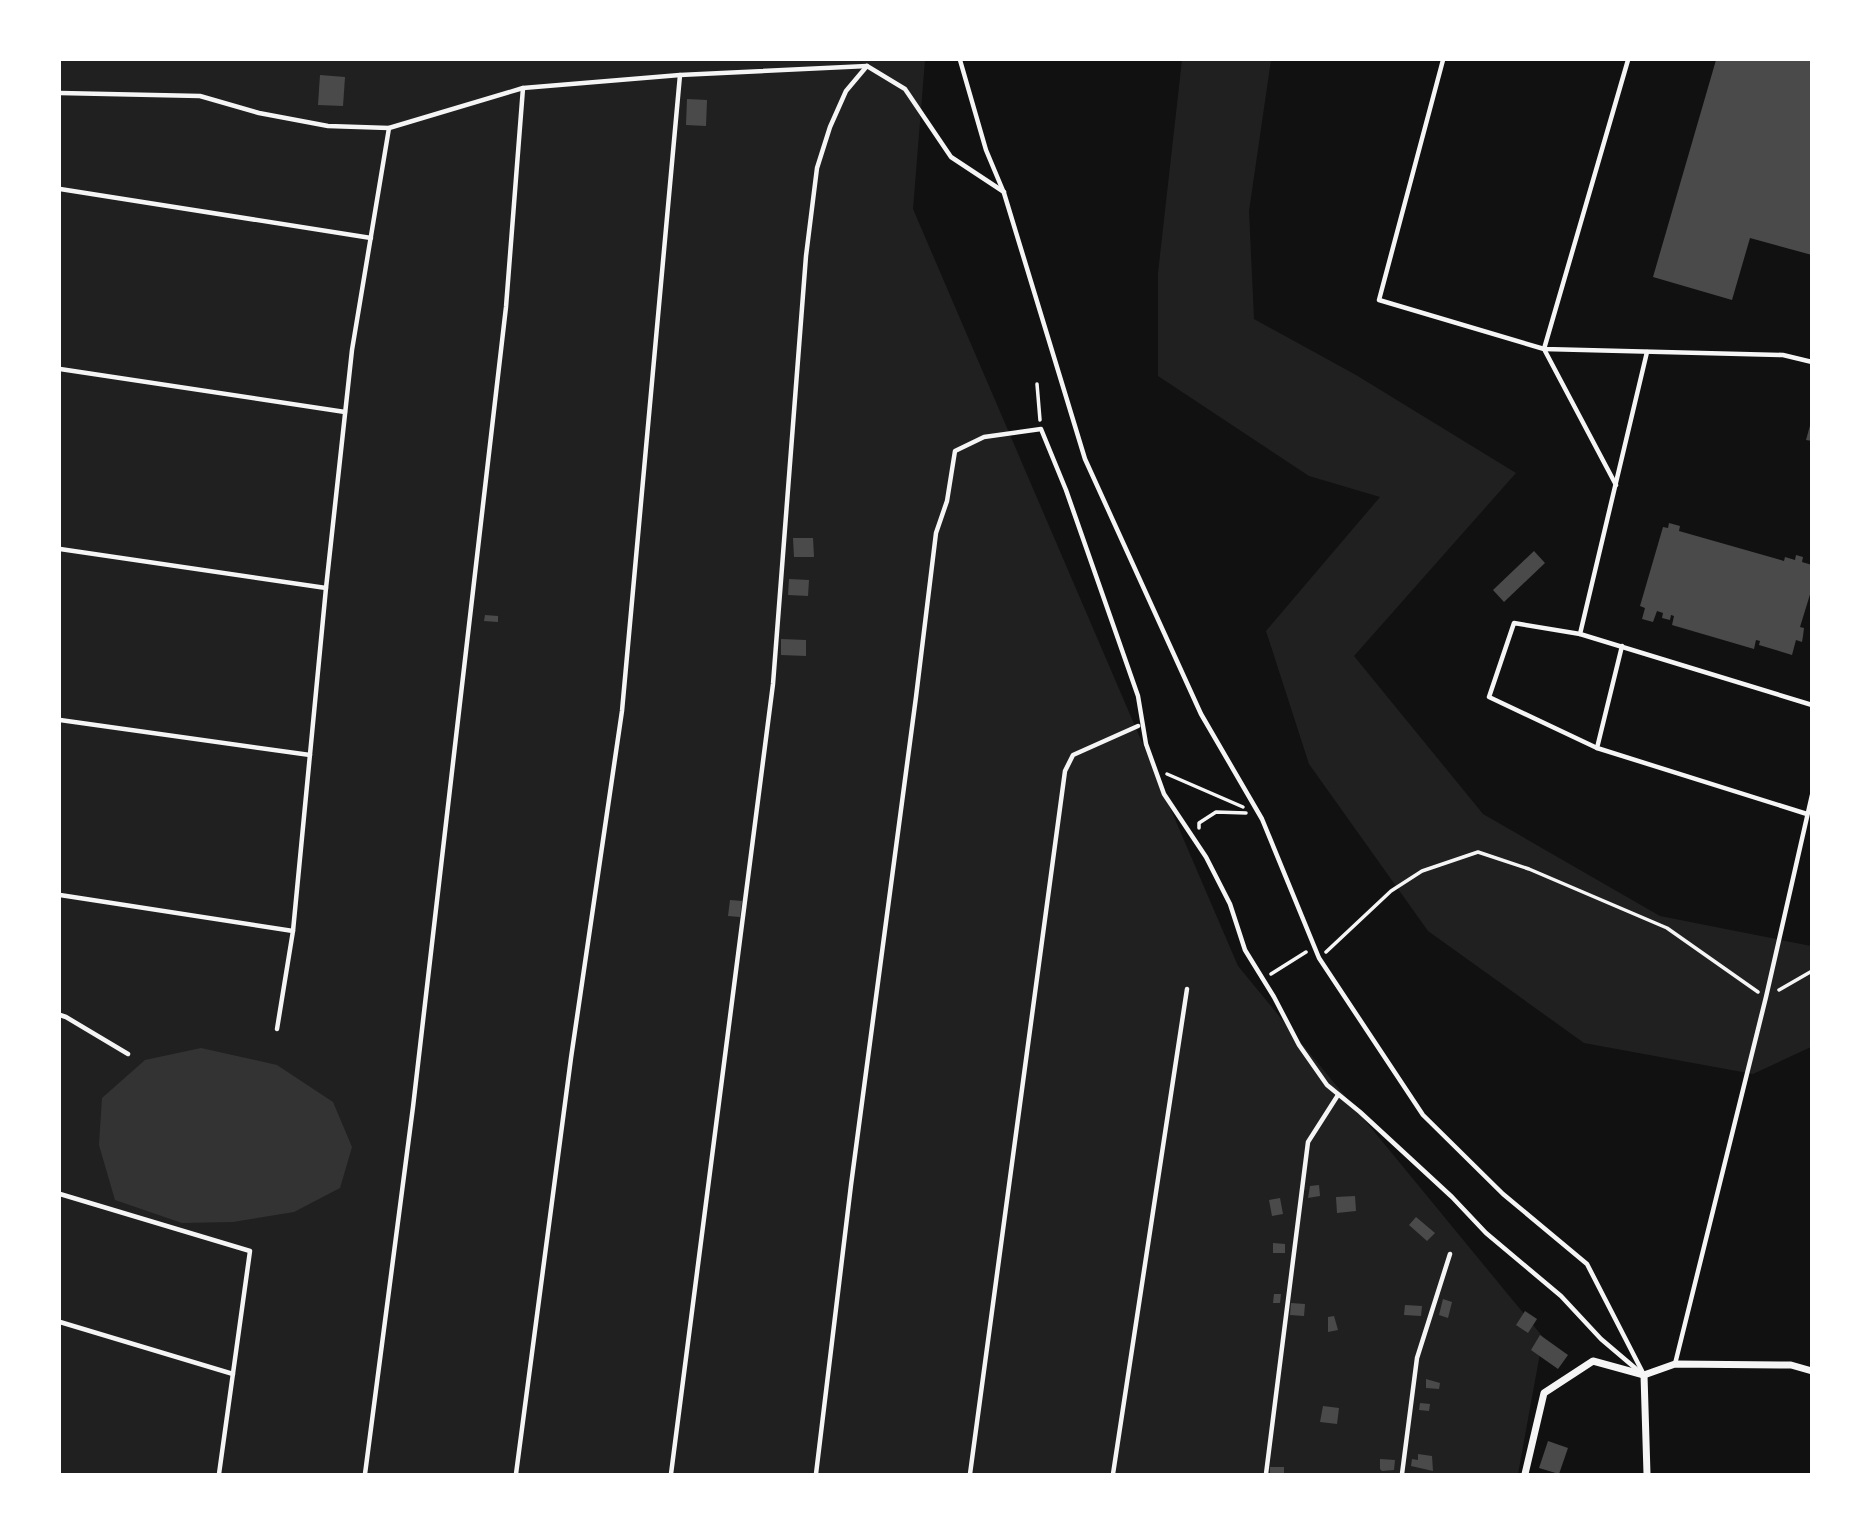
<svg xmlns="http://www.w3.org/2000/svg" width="1871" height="1534" font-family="'Times New Roman',serif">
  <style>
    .green { fill: #202020 }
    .water { fill: #333 }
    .building { fill: #4a4a4a }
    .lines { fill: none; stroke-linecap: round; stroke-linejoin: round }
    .path { stroke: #f5f5f5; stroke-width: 3.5 }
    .service { stroke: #f5f5f5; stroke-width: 4.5 }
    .minor { stroke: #f5f5f5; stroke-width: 7 }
  </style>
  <rect width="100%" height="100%" fill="#111"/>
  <!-- green -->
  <g class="green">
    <path d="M60 60H925L913 209 1238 966 1543 1337 1518 1474H60Z"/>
    <path d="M1182 60H1271L1249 211 1254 319 1356 375 1516 473 1354 656 1483 814 1660 916 1811 946V1047L1753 1074 1584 1043 1428 931 1309 764 1266 631 1380 497 1309 476 1158 376V273Z"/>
  </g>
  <!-- water -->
  <path class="water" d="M201 1048 277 1065 333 1102 352 1147 340 1188 294 1212 233 1222 182 1223 115 1200 99 1145 102 1098 145 1060Z"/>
  <!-- building -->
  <g class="building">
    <path d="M1716 60H1812V255L1750 238 1732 300 1653 277Z"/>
    <path d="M320 75 345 77 343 106 318 105Z"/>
    <path d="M687 99 707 100 706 126 686 125Z"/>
    <path d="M1811 422H1812V441L1806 440Z"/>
    <path d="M1669 523 1680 526 1679 531 1784 561 1785 557 1795 560 1796 555 1803 557 1802 562 1812 565V588L1800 627 1804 628 1803 636 1802 642 1796 640 1792 655 1759 645 1760 641 1756 640 1754 649 1672 625 1674 616 1671 615 1670 620 1662 618 1663 613 1657 611 1653 622 1642 619 1645 608 1640 606 1663 527 1668 528Z"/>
    <path d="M793 538H813L814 557H794Z"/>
    <path d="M1534 551 1545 563 1504 602 1493 590Z"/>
    <path d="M789 579 809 580 808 596 788 595Z"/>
    <path d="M485 615 498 616V622L484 621Z"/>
    <path d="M781 639 806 640V656L781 655Z"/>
    <path d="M730 900 742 901 740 917 728 916Z"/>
    <path d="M1319 1185 1320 1196 1308 1198 1310 1186Z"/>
    <path d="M1355 1196 1356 1211 1337 1213 1336 1197Z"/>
    <path d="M1280 1198 1283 1214 1272 1216 1269 1200Z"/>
    <path d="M1416 1217 1435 1233 1427 1241 1409 1225Z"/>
    <path d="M1273 1243 1285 1244V1253H1273Z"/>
    <path d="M1274 1294H1281L1280 1303H1273Z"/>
    <path d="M1443 1299 1452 1302 1448 1318 1439 1315Z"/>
    <path d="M1291 1303 1305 1304 1304 1316 1290 1315Z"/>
    <path d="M1405 1305 1422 1306 1421 1316 1404 1315Z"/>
    <path d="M1525 1311 1537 1319 1528 1333 1516 1325Z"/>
    <path d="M1334 1316 1338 1330 1328 1332V1317Z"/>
    <path d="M1540 1335 1568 1355 1558 1369 1531 1350Z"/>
    <path d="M1426 1379 1440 1383 1439 1389 1426 1388Z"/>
    <path d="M1420 1403 1430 1404 1429 1411 1419 1410Z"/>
    <path d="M1323 1406 1339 1408 1337 1424 1320 1422Z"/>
    <path d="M1548 1441 1568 1448 1559 1474 1539 1468Z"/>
    <path d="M1418 1454 1432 1456 1433 1471 1411 1466 1412 1459 1418 1460Z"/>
    <path d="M1380 1459 1395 1460 1394 1470 1382 1471 1380 1469Z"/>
    <rect x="1270" y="1467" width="14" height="7"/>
  </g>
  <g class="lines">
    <!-- path -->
    <g class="path">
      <path d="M1037 384 1040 420"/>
      <path d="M1167 774 1243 807"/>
      <path d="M1199 828V823L1216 812 1246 813"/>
      <path d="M1326 952 1391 891 1422 871 1478 852 1529 869 1667 928 1758 992"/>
      <path d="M1271 974 1306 952"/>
      <path d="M1779 990 1812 971"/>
    </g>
    <!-- service -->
    <g class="service">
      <path d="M960 60 986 150 1004 193 1085 459 1201 714 1262 819 1319 958 1423 1115 1503 1194 1587 1264 1642 1371"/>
      <path d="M1443 60 1379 300 1544 349 1616 485"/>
      <path d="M1628 60 1544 349 1783 355 1812 362"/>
      <path d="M60 93 200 96 259 113 328 126 389 128 523 88 680 75 867 66 905 89 951 157 1004 192"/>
      <path d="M60 189 371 238"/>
      <path d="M1647 352 1580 634 1812 705"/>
      <path d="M60 369 345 412"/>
      <path d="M60 549 326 588"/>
      <path d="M1580 634 1514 623 1489 697 1597 748"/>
      <path d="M1622 646 1597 748 1807 814"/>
      <path d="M60 720 310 755"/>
      <path d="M60 895 293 931"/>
      <path d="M60 1015 66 1017 128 1054"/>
      <path d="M277 1029 293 931 326 588 352 350 389 128"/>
      <path d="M60 1194 250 1251 219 1474"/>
      <path d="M60 1322 233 1374"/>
      <path d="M1675 1364 1766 997 1812 795"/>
      <path d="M365 1474 413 1107 506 307 523 88"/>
      <path d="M516 1474 571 1058 622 711 680 75"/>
      <path d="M671 1474 773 684 806 256 817 168 830 127 846 91 867 66"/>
      <path d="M816 1474 851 1185 916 697 936 533 947 501 955 451 984 437 1041 429 1066 490 1138 696 1146 744 1164 794 1206 857 1230 904 1245 950 1274 997 1299 1045 1327 1085 1360 1112 1452 1197 1486 1233 1561 1296 1601 1339 1641 1373"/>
      <path d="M970 1474 1065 771 1073 755 1138 726"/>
      <path d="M1113 1474 1187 989"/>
      <path d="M1266 1474 1308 1142 1338 1095"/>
      <path d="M1402 1474 1417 1358 1450 1254"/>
    </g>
    <!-- minor -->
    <g class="minor">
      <path d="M1644 1375 1675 1364 1791 1365 1812 1371"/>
      <path d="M1644 1375 1647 1474"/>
      <path d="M1525 1474 1544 1393 1593 1361 1644 1375"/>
    </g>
  </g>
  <!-- border -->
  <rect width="1871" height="1534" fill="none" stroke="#ffffff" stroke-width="122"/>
</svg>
